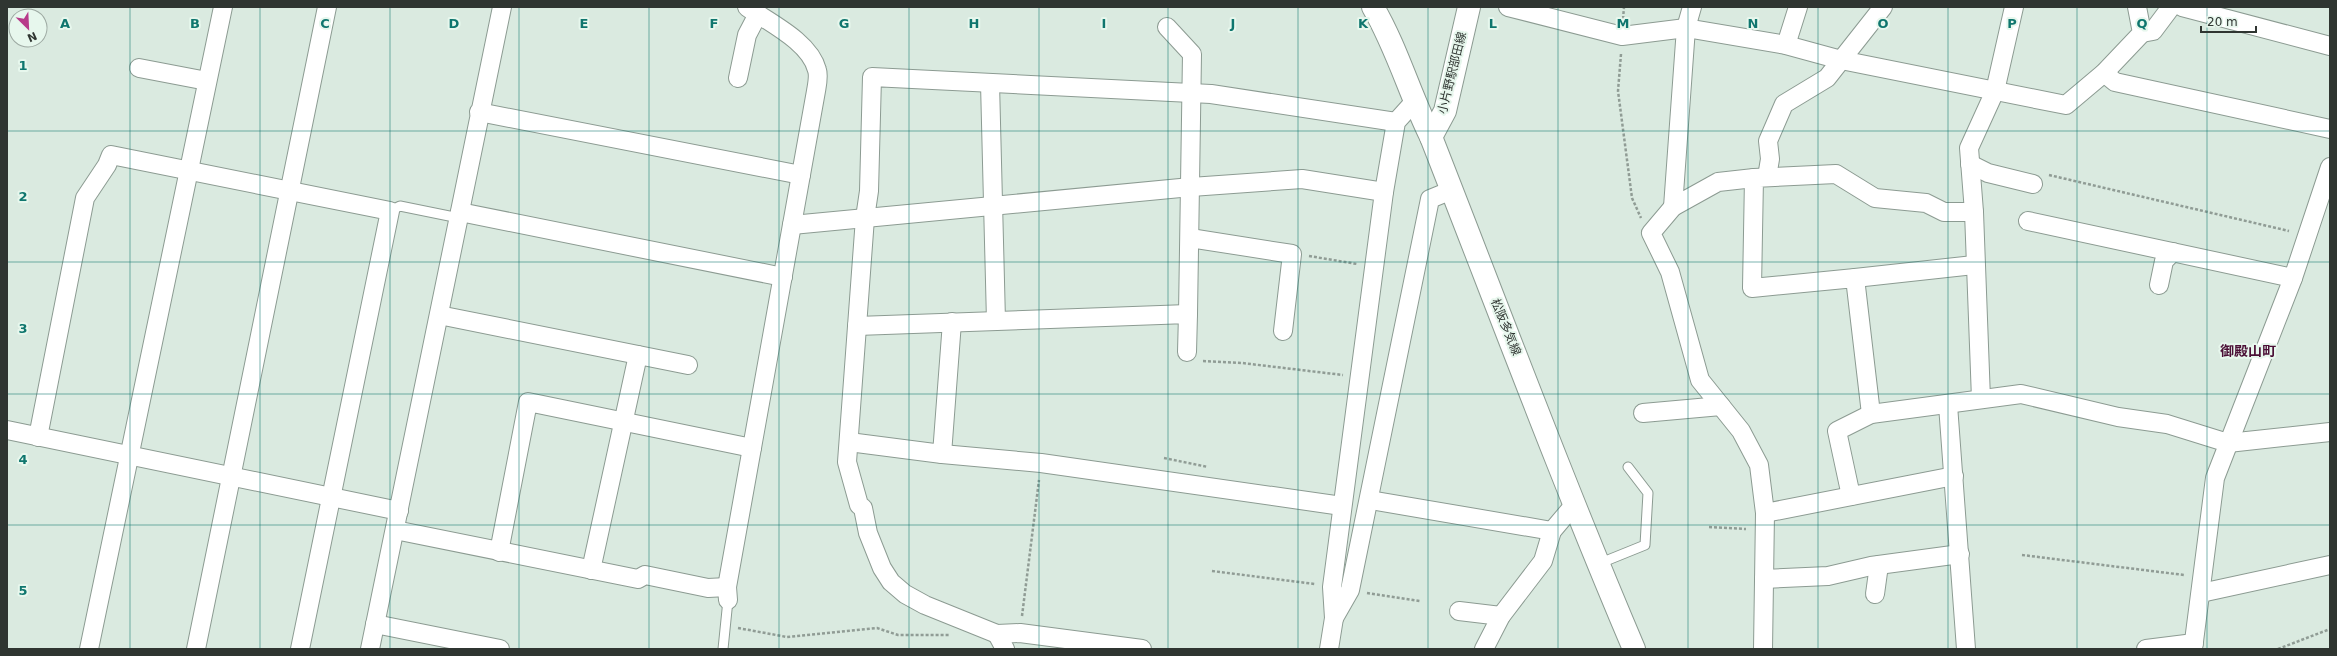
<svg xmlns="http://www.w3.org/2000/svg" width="2337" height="656" font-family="'DejaVu Sans','Noto Sans JP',sans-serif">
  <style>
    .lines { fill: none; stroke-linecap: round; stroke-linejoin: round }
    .lane-casing { stroke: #8c9b92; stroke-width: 11 }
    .street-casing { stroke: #8c9b92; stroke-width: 20 }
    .secondary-casing { stroke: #8c9b92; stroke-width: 24 }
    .path { stroke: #909c95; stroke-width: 2.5; stroke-dasharray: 3 2; stroke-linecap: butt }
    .lane { stroke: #fff; stroke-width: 9 }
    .street { stroke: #fff; stroke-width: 18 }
    .secondary { stroke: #fff; stroke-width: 22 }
    .grid { fill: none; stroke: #0f766e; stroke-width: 1; stroke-opacity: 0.55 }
    .labels { text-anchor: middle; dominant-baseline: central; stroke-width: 4; stroke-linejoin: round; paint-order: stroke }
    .street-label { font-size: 12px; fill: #2f3531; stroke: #e7f7ed }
    .quarter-label { font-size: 14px; font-weight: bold; fill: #4b0f36; stroke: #e7f7ed }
    .grid-label { font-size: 13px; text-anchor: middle; font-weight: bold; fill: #0f766e; stroke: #e7f7ed; stroke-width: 4; stroke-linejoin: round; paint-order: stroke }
  </style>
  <rect width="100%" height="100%" fill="#daeae0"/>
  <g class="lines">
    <!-- lane casing -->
    <g class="lane-casing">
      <g id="lane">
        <path d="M390 211 400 206 459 218"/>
        <path d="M1598 564 1645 545 1648 493 1628 467"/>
        <path d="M723 649 728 600"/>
      </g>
    </g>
    <!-- street casing -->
    <g class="street-casing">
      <g id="street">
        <path d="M1508 7 1622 36 1686 28 1786 45 1841 60 2066 105 2104 73 2142 33 2137 7"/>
        <path d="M1692 7 1686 28 1673 207 1718 182 1754 178"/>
        <path d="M2182 7 2330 46"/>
        <path d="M1167 27 1192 54 1188 314"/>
        <path d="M2142 33 2153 31 2171 7"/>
        <path d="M1786 45 1798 7"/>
        <path d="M139 68 207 81"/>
        <path d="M2104 73 2115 82 2330 129"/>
        <path d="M738 78 747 35 758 14"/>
        <path d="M990 83 996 321"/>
        <path d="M479 112 801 175"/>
        <path d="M1970 164 1988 173 2033 184"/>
        <path d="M1767 177 1770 159 1768 141 1784 104 1827 78 1883 7"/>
        <path d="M1673 207 1651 233 1670 272 1700 380 1741 431 1759 465 1765 513 1954 476"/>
        <path d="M460 212 783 277"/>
        <path d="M1974 212 1969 148 1995 91 2014 7"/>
        <path d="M2028 221 2293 278"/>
        <path d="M792 225 1191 187 1302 179 1384 192"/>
        <path d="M1190 238 1292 254 1283 331"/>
        <path d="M1855 278 1974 265"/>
        <path d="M2159 285 2164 261 2173 252"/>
        <path d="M439 315 688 365"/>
        <path d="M857 326 1188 314 1187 352"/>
        <path d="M1948 405 1966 649"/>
        <path d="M1643 413 1721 406"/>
        <path d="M1871 414 1855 278 1752 288 1754 178 1836 174 1875 198 1926 203 1944 212H1974L1981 399"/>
        <path d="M7 430 399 511"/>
        <path d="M38 437 85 198 107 165 111 155 390 211 300 649"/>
        <path d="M849 442 942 454 952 322"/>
        <path d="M942 454 1041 463 1342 506"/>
        <path d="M1851 496 1837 431 1871 414 2021 394 2118 417 2167 424 2228 443 2330 432"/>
        <path d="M1370 500 1552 531"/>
        <path d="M395 530 638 579 645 575 708 588 727 587"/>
        <path d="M499 552 528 402 752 448"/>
        <path d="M591 570 638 355"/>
        <path d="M1764 579 1828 576 1871 566 1960 554"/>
        <path d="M2201 593 2330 565"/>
        <path d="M1875 594 1879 565"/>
        <path d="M728 600 727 587 816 91C817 85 819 76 817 70 810 42 770 23 747 7"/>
        <path d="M1459 611 1501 616"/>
        <path d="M1334 618 1350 590 1430 199 1452 190"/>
        <path d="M375 624 500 649"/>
        <path d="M997 634 1005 649"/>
        <path d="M89 649 223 7"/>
        <path d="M196 649 327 7"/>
        <path d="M370 649 502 7"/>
        <path d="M1142 649 1020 633 997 634 925 605 905 594 891 582 882 568 868 533 863 508 859 505 847 462 865 218 869 191 872 77 1211 94 1396 122"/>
        <path d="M1329 649 1334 618 1332 587 1384 192 1396 122 1414 102"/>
        <path d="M1484 649 1501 616 1543 561 1552 531 1574 505"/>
        <path d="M1763 649 1765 513"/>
        <path d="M2146 649 2194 643"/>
        <path d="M2193 649 2215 478 2293 278 2330 167"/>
      </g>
    </g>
    <!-- secondary casing -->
    <g class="secondary-casing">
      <g id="secondary">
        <path d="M1373 7C1397 48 1410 95 1431 137 1498 308 1562 480 1634 649"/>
        <path d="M1431 137 1445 111 1469 7"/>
      </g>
    </g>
    <!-- path -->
    <g class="path">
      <path d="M1623 19 1624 7"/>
      <path d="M1621 54 1618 91 1632 198 1641 218"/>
      <path d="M2049 175 2289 231"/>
      <path d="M1309 256 1357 264"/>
      <path d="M1203 361 1242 363 1343 375"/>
      <path d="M1164 458 1208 467"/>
      <path d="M1709 527 1746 529"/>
      <path d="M2022 555 2184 575"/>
      <path d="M1212 571 1315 584"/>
      <path d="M1367 593 1420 601"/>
      <path d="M1022 616 1039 480"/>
      <path d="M738 628 787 637 877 628 898 635H949"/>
      <path d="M2278 649 2330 629"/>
    </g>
    <!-- lane -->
    <use href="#lane" class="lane"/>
    <!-- street -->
    <use href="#street" class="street"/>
    <!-- secondary -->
    <use href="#secondary" class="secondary"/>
  </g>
  <!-- grid -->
  <path class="grid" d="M130 7V649M260 7V649M390 7V649M519 7V649M649 7V649M779 7V649M909 7V649M1039 7V649M1168 7V649M1298 7V649M1428 7V649M1558 7V649M1688 7V649M1818 7V649M1948 7V649M2077 7V649M2207 7V649M7 131H2330M7 262H2330M7 394H2330M7 525H2330"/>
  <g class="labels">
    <!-- street labels -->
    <g class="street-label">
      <text transform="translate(1452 73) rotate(-76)">小片野駅部田線</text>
      <text transform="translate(1506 327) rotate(68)">松阪多気線</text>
    </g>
    <!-- quarter labels -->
    <g class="quarter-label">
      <text x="2248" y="351">御殿山町</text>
    </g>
  </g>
  <g class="grid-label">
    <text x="65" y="28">A</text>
    <text x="195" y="28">B</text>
    <text x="325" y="28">C</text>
    <text x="454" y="28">D</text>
    <text x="584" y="28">E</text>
    <text x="714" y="28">F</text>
    <text x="844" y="28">G</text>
    <text x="974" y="28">H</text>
    <text x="1104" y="28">I</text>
    <text x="1233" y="28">J</text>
    <text x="1363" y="28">K</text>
    <text x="1493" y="28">L</text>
    <text x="1623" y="28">M</text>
    <text x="1753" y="28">N</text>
    <text x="1883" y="28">O</text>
    <text x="2012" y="28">P</text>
    <text x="2142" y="28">Q</text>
    <text x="23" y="70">1</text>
    <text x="23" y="201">2</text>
    <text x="23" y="333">3</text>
    <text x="23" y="464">4</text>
    <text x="23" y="595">5</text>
  </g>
  <!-- border -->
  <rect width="2337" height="656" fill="none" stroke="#2f3531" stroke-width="16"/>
  <!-- north arrow -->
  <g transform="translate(28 28) rotate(156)"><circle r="19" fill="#e7f7ed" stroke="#9da9a2"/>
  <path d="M0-3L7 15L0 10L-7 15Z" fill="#b73b8a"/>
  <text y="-6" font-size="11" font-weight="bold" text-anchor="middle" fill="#2f3531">N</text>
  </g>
  <!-- scale -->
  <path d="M2201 26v6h55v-6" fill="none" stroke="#2f3531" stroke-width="2"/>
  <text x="2207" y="26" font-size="12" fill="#2f3531" stroke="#e7f7ed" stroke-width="3" paint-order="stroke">20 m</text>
</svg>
